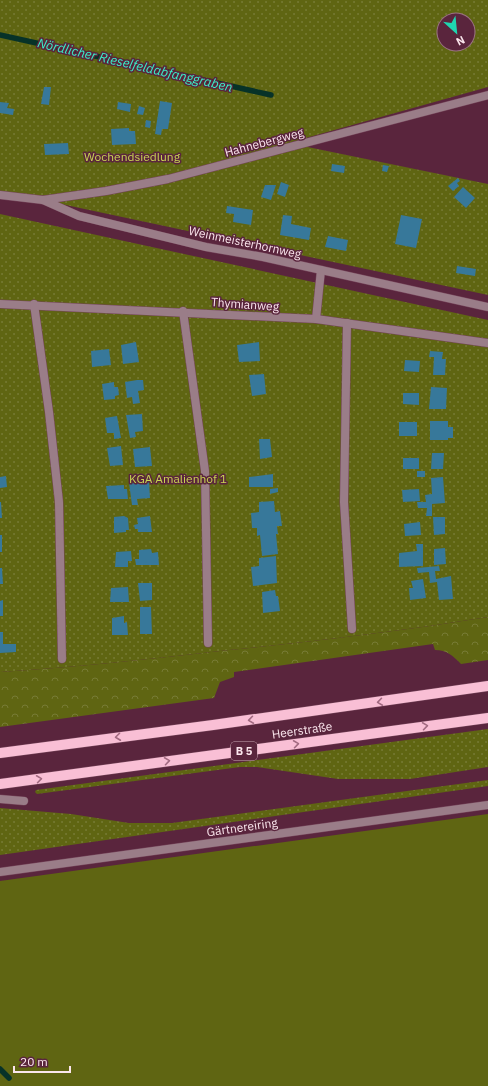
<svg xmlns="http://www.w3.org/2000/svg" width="488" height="1086" font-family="'IBM Plex Sans',sans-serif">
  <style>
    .grass { fill: url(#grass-dots); fill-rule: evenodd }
    .forest { fill: url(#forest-crowns) }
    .park { fill: #5f6512 }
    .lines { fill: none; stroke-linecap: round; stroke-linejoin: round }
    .stream { stroke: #073228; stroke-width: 5.5 }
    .building { fill: #37789a }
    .lane-casing { stroke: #744459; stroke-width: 9 }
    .street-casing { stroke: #744459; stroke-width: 9 }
    .primary-casing { stroke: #744459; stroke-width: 11 }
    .lane { stroke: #9a7d88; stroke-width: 8 }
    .street { stroke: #9a7d88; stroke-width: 8 }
    .primary { stroke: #f9bfd5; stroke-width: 10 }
    .oneway { stroke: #a26a81 }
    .labels { text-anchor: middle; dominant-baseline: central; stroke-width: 3; stroke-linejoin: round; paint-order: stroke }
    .shield { fill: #5a253d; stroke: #cbacb8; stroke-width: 1 }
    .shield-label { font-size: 11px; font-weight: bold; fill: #fbe6ed }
    .street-label { font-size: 12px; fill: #fbe6ed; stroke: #5a253d }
    .park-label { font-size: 12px; fill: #c9d554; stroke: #5a253d }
    .water-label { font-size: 13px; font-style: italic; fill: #3af0c8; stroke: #5a253d }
  </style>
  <defs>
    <pattern id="grass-dots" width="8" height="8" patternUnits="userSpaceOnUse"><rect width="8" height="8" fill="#5f6512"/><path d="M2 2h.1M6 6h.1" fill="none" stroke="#777b35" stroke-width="1.8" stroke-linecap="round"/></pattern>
    <pattern id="forest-crowns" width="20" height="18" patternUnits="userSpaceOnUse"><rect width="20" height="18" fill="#5f6512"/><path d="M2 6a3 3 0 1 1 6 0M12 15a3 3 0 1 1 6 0" fill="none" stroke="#777b35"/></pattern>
  </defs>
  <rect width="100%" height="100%" fill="#5a253d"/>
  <!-- grass -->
  <g class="grass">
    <path d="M0 0H488V87L288 143 488 184V295L0 191ZM444 20H468V44H444Z"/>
    <path d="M0 214 488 320V617C402 631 316 641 229 650 153 659 77 667 0 672Z"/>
    <path d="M488 729V767L410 779H338L257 767H240L37 794 35 792 36 790Z"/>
    <path d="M488 780V786L0 855V808L71 814 129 823H172Z"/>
  </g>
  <!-- forest -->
  <path class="forest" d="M488 617V660L461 664C453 656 447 650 435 650L433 644 234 672V677L220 682 214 698 0 727V672C77 667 153 659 229 650 316 641 402 631 488 617Z"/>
  <!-- park -->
  <path class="park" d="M488 814V1086H0V881Z"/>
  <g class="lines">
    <!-- stream -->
    <g class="stream">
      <path d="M0 35 271 95"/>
      <path d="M0 1069 9 1078"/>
    </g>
  </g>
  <!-- building -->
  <g class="building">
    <path d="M44 87H51L49 105 41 104Z"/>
    <path d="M160 101 172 103 168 129H162L161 135 155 134Z"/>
    <path d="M0 102 9 103 7 108 14 109 13 115 0 113Z"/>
    <path d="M118 102 131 104 130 112 117 109Z"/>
    <path d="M139 106 145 108 143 115 137 114Z"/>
    <path d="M146 120 151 121 150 128 145 127Z"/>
    <path d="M129 128V131H135L136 144 112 145 111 129Z"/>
    <path d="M68 143 69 154 45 155 44 144Z"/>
    <path d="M332 164 345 166 344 173 331 171Z"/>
    <path d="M383 165 389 166 387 172 382 171Z"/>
    <path d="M458 178 460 181 457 183 459 186 453 191 448 186Z"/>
    <path d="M281 182 289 185 285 197 277 194Z"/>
    <path d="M265 185H276L271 200 261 197Z"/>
    <path d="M463 187 475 198 466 208 454 197Z"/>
    <path d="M227 206 253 210 251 225 233 222 234 214 226 213Z"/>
    <path d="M283 215 292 216 291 224 311 228 309 240 280 235Z"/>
    <path d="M401 215 422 219 416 248 395 244Z"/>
    <path d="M328 236 348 240 346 251 325 247Z"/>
    <path d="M457 266 476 269 475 276 456 273Z"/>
    <path d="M136 342 139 362 123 364 121 345Z"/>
    <path d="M259 342 260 361 239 362 237 345Z"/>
    <path d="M109 349 111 365 92 367 91 351Z"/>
    <path d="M430 351 443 352 442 359H446L445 375H433L434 357H429Z"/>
    <path d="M405 360 420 361 419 372 404 371Z"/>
    <path d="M264 374 266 394 252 396 249 375Z"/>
    <path d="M137 380H143L144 390 138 391 140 403 133 404 132 397 127 398 125 382Z"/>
    <path d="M114 382V387H118L119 395 115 396V399L104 400 102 384Z"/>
    <path d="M431 387 447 388 446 409H429Z"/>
    <path d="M403 393H419V405L403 404Z"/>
    <path d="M142 414 143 431 135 432 136 437 130 438 126 415Z"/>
    <path d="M117 416 121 438 114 439V433H107L105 418Z"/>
    <path d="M430 421H448V427H453V438H448V440H430Z"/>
    <rect x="399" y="422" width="18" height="14"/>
    <path d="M259 439H270L272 457 260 459Z"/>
    <path d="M121 446 123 465 110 466 107 448Z"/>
    <path d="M150 447 152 466 135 467 133 449Z"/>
    <path d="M432 453H444L443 469H431Z"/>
    <rect x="403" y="458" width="16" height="11"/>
    <rect x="417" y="471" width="8" height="6"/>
    <path d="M273 474V487H249V477Z"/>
    <path d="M6 476 7 487 0 488V477Z"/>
    <path d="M443 477 445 503 432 504V516H426L427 508H418L417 502H426L425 495 432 494 431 478Z"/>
    <path d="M149 481 150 498 137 499 138 505H132L129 483Z"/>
    <path d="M124 485V489H127L128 499H108L106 486Z"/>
    <path d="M278 488V492L270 494V489Z"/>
    <path d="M419 489 420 501 403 502 402 490Z"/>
    <path d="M274 501 275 512 280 511 282 526H277L278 534H276L278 554 262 556 260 535 257 536V528H252L251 513 259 512V502Z"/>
    <path d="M0 502H1L2 518H0Z"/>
    <path d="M124 516 128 518 129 530H126V532L114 533V517Z"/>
    <path d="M150 516 152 532H138V529H135L134 525 138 524 137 518Z"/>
    <path d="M433 517H445V534L434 535Z"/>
    <path d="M420 522 421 535 405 536 404 524Z"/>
    <rect x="0" y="535" width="2" height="17"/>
    <path d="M416 544H423V566L399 567V553L417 551Z"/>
    <path d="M445 548 446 564 434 565V549Z"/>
    <path d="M151 549 152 553 158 552 159 565H136L135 559H139V550Z"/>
    <path d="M131 551 132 561H128V567H115L116 552Z"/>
    <path d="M276 556 277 583 253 586 251 567 259 566V558Z"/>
    <path d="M439 566 440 571H435L436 579 451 576 453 599 439 600 437 582 430 583 429 572 418 573 417 568Z"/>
    <path d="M0 568H2L3 584H0Z"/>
    <path d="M423 579 426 598 410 600 409 588H413L411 581Z"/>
    <path d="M138 583H152V600L140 601Z"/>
    <path d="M128 587 129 602H110L111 588Z"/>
    <path d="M275 590 276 596H278L280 611 263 613 262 592Z"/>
    <path d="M3 600V616H0V601Z"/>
    <path d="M140 607H151L152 634H140Z"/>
    <path d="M124 616V623L127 622 128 635H112V618Z"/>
    <path d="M0 632H3V644H16V652L0 653Z"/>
  </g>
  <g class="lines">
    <!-- lane casing -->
    <g class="lane-casing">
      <g id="lane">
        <path d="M43 200 106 191 168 179 488 95"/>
        <path d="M0 304 316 319 488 343"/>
        <path d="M34 304 49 412 59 502 62 659"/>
        <path d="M183 311 205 471 208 643"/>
        <path d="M316 319 321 270"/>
        <path d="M347 323 344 502 352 629"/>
        <path d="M0 799 24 801"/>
      </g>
    </g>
    <!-- street casing -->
    <g class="street-casing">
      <g id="street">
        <path d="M0 195 43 200 79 216 206 247 263 257 488 307"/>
        <path d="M0 872 488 805"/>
      </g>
    </g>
    <!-- primary casing -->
    <g class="primary-casing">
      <g id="primary">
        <path d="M0 753 213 725 488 686"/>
        <path d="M0 784 488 718"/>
      </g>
    </g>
    <!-- lane -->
    <use href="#lane" class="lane"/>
    <!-- street -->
    <use href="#street" class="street"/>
    <!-- primary -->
    <use href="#primary" class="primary"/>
  </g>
  <!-- one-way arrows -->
  <defs><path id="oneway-chevron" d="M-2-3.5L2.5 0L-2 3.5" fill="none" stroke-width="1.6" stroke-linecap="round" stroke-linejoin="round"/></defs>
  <g class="oneway">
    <use href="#oneway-chevron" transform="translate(380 702) rotate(172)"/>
    <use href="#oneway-chevron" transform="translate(251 720) rotate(172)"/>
    <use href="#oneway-chevron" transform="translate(425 726) rotate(-8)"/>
    <use href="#oneway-chevron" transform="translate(118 737) rotate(173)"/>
    <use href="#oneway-chevron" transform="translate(296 744) rotate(-8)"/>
    <use href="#oneway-chevron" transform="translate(167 761) rotate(-8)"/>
    <use href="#oneway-chevron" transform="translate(39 779) rotate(-8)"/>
  </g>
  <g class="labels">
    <!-- shield labels -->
    <rect class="shield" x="231" y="742" width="26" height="18" rx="3"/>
    <g class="shield-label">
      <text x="244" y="751">B 5</text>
    </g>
    <!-- street labels -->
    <g class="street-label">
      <text transform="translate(264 142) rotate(-15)">Hahnebergweg</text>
      <text transform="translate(245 242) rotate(12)">Weinmeisterhornweg</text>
      <text transform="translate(245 304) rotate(4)">Thymianweg</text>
      <text transform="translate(302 730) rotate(-8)">Heerstraße</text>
      <text transform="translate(242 827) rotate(-8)">Gärtnereiring</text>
    </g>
    <!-- park labels -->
    <g class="park-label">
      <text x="132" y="156">Wochendsiedlung</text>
      <text x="178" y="478">KGA Amalienhof 1</text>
    </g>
    <!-- water labels -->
    <g class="water-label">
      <text transform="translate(135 65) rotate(13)">Nördlicher Rieselfeldabfanggraben</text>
    </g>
  </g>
  <!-- north arrow -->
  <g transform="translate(456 32) rotate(153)"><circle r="19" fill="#5a253d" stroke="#9a7283"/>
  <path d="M0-3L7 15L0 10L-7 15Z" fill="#1fd5b0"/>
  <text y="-6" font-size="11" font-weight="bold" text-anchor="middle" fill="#fbe6ed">N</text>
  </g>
  <!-- scale -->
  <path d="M14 1066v6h56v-6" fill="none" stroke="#fbe6ed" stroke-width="2"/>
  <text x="20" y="1066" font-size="12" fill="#fbe6ed" stroke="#5a253d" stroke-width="3" paint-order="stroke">20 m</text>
</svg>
